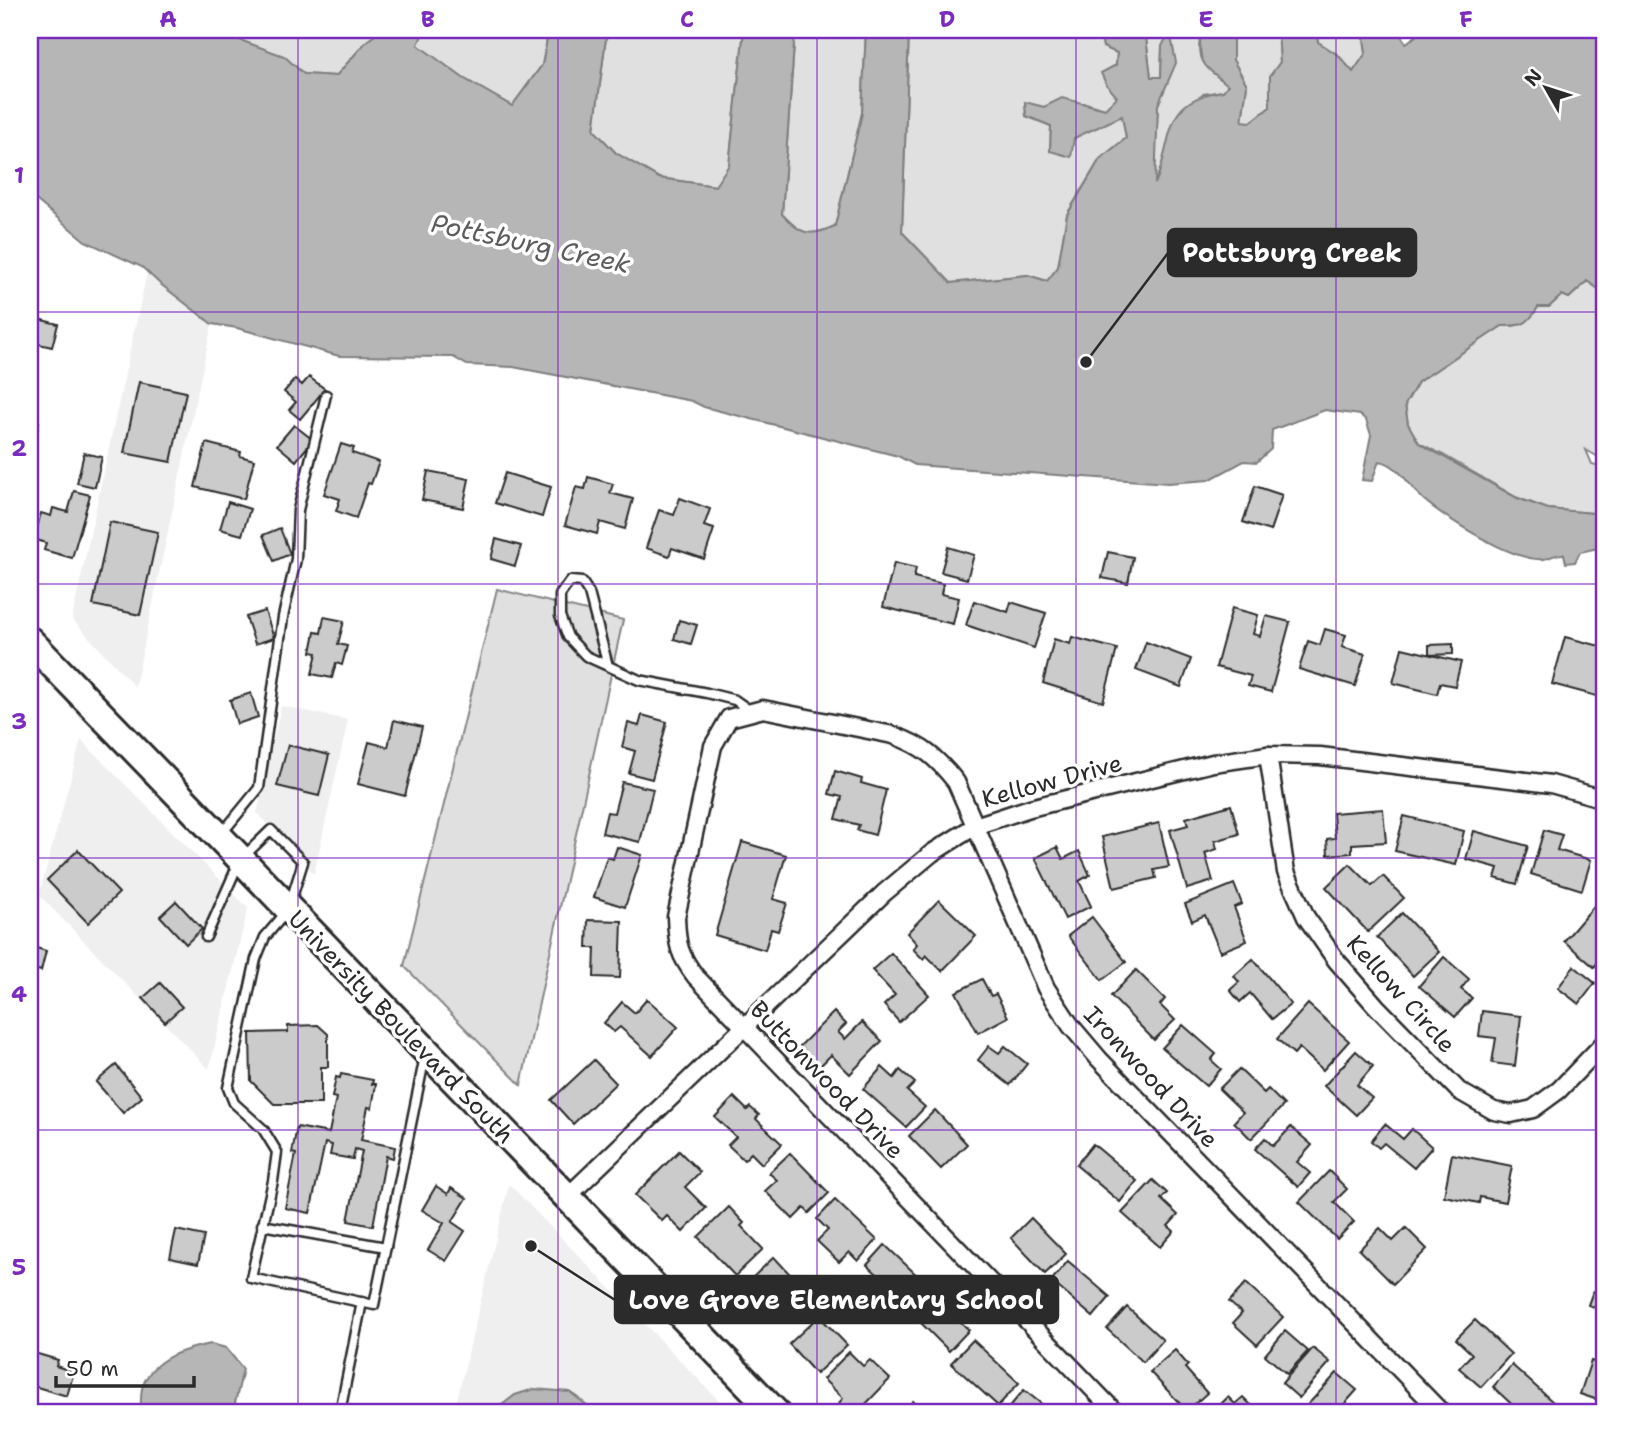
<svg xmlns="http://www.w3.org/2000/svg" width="1634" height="1442" font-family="'Shantell Sans',sans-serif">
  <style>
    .built { fill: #efefef }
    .green { fill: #e0e0e0; stroke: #868686; stroke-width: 2 }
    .water { fill: #b6b6b6; stroke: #7e7e7e; stroke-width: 2 }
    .building { fill: #cbcbcb; stroke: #2b2b2b; stroke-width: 2 }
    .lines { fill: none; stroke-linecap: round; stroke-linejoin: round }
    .service-casing { stroke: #2b2b2b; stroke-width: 13 }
    .minor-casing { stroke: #2b2b2b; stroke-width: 21 }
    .primary-casing { stroke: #2b2b2b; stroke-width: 32 }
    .service { stroke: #fff; stroke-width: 8 }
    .minor { stroke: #fff; stroke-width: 16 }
    .primary { stroke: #fff; stroke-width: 26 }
    .grid { fill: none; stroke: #7b2cbf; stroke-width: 2; stroke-opacity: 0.55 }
    .labels { text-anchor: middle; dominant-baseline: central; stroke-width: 7; stroke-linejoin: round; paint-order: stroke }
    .street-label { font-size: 24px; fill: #2b2b2b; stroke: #fff }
    .water-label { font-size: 26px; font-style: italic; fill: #5c5c5c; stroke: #fff }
    .leader { fill: none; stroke: #2b2b2b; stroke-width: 2.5 }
    .callout-dot { fill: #2b2b2b; stroke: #fff; stroke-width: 2.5 }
    .callout { fill: #2b2b2b; stroke: #2b2b2b; stroke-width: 2.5 }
    .callout-label { font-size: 26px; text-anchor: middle; font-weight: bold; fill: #fff }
    .neatline { fill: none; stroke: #7b2cbf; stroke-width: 2.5 }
    .grid-label { font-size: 23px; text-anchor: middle; font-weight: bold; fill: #7b2cbf }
  </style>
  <rect width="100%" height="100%" fill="#fff"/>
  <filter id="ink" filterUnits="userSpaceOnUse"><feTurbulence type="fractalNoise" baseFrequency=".0143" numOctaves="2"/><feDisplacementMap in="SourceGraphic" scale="14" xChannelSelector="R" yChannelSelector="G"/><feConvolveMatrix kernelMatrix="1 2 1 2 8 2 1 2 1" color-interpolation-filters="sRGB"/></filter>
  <g filter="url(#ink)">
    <!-- built -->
    <g class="built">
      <path d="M147 272 212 324 135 687 72 619Z"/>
      <path d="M281 706 348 720 314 874 257 813Z"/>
      <path d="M81 740 248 908 209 1069 39 895Z"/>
      <path d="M509 1184 730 1412H454Z"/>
    </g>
    <!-- green -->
    <g class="green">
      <path d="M212 30H381L366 42 336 76 303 74 284 56Z"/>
      <path d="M424 30H549L542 65 512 106 463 78 417 45Z"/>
      <path d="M607 30H744L729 165 716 186 659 178 616 153 594 130Z"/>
      <path d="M795 30H866L862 113 835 226C808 238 801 235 782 214Z"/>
      <path d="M909 30H1100L1103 47 1117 53 1116 65 1106 84 1118 97 1105 109 1086 103 1044 107 1025 103 1026 116 1051 126 1050 151 1091 129 1122 115 1126 138 1100 159 1067 214 1058 267 1047 281 1027 275 951 283 902 232Z"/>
      <path d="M1145 30H1201L1199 47 1229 84 1223 91 1203 94 1160 170 1154 186 1158 105 1165 86 1162 46 1161 77H1151Z"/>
      <path d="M1233 30H1278L1280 62 1270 76V107L1251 122H1242L1247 85 1233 60Z"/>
      <path d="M1316 30H1363L1366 53 1353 72 1338 55 1318 42Z"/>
      <path d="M1588 281 1604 293V457L1602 459 1586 450 1592 464 1604 467V514L1548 509 1516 497 1443 455 1419 443 1408 424 1405 404 1418 382 1502 326C1520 326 1529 323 1538 307H1549L1562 295 1569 298Z"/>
      <path d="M497 589 623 620 521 1085 404 966Z"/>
    </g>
    <!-- water -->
    <g class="water">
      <path d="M30 30H212L284 56 304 74 336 76 366 42 381 30H424L418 45 463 78 512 106 542 65 549 30H607L594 130 616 153 659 178 715 186 729 165 744 30H795L782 214C800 234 809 238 835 226L862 113 866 30H909L902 232 951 283 1028 275 1047 281 1058 267 1067 215 1100 159 1126 138 1122 116 1074 138 1071 157 1050 151 1051 126 1026 116 1025 102 1044 107 1062 98 1105 109 1117 97 1106 84 1101 73 1116 65 1117 53 1103 47 1100 30H1145L1151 77H1161L1162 46 1170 31 1176 63 1158 105 1155 184C1175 138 1160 100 1223 91L1228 85C1203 65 1197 64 1201 30H1233V60L1247 85 1242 121 1251 122 1270 107V76L1280 62 1278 30H1316L1318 42 1338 55 1353 72 1366 53 1363 30H1397L1406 43 1416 36 1417 30H1604V293L1587 281 1569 298 1562 295 1549 307H1538C1528 325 1522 326 1502 326L1418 382 1405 405 1408 424 1419 443 1517 498 1548 509 1604 514V558L1600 559 1598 548 1580 552 1575 562 1566 563 1564 554C1555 553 1552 558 1544 559 1516 563 1444 518 1423 499 1410 487 1398 463 1379 461L1372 481 1362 480 1371 435 1366 420 1360 415 1325 410 1272 430 1271 449 1257 462 1244 461 1209 480 1168 483 915 465 898 456 704 407 692 401 513 367 467 365 453 357 339 356 237 328 212 324 159 283 142 267 85 241 30 195Z"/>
      <path d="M211 1344 226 1348 243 1369 233 1412H141C141 1404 140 1393 143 1385 154 1357 185 1349 211 1344Z"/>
      <path d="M534 1389 570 1392 596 1412H493L515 1395Z"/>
    </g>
    <!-- building -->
    <g class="building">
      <path d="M30 317 58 324 52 347 30 342Z"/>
      <path d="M309 377 325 389 300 419 289 410 296 402 284 392 295 379 302 385Z"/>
      <path d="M139 382 186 392 171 462 124 453Z"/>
      <path d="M30 420 39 422 35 440 30 439Z"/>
      <path d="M294 425 313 440 296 461 277 445Z"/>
      <path d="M206 443 241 452 240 456 254 460 244 499 195 487Z"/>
      <path d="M341 444 354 448 352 453 379 462 371 484 368 483 356 518 336 511 340 499 324 494Z"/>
      <path d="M84 453 102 457 95 487 77 483Z"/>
      <path d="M428 471 469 479 463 508 422 500Z"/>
      <path d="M505 473 551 487 542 517 495 503Z"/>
      <path d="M588 477 613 484 610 493 633 499 625 529 600 522 597 534 565 525 576 487 585 489Z"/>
      <path d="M1255 486 1282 495 1270 531 1243 522Z"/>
      <path d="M74 491 90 495 72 558 44 550 46 543 34 539 41 513 51 516 53 508 68 512Z"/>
      <path d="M680 498 710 509 704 526 714 529 704 559 672 548 669 556 646 548 659 510 674 515Z"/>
      <path d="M228 502 250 509 242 535 220 529Z"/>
      <path d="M110 522 158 532 140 615 93 605Z"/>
      <path d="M280 528 290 554 274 561 263 535Z"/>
      <path d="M496 539 521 546 515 566 491 559Z"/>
      <path d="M948 547 974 555 967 579 941 572Z"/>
      <path d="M1108 552 1133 557 1128 583 1102 578Z"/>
      <path d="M894 563 916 568 914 577 943 584 941 594 959 598 953 624 883 607Z"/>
      <path d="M974 601 1008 612 1011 602 1046 613 1034 648 966 625Z"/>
      <path d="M1232 608 1258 615 1253 634 1260 636 1266 616 1290 622 1271 692 1248 686 1251 676 1216 667Z"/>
      <path d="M265 611 274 638 255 644 246 617Z"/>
      <path d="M324 617 344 621 338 644 347 646 342 665 336 663 332 678 312 674 317 653 311 652 315 632 321 633Z"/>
      <path d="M679 620 697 625 691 644 674 639Z"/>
      <path d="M1325 629 1346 635 1342 647 1365 654 1355 686 1299 669 1308 641 1320 645Z"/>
      <path d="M1072 637 1117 649 1103 702 1043 683 1054 639 1070 644Z"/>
      <path d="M1565 637 1604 647V698L1552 684Z"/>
      <path d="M1146 642 1191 659 1181 687 1136 670Z"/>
      <path d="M1453 644V654L1429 655V645Z"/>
      <path d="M1402 648 1461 662 1455 686 1440 683 1437 694 1393 683Z"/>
      <path d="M251 693 258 717 237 724 230 700Z"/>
      <path d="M642 715 667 722 652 779 629 773 635 751 622 747 628 723 639 726Z"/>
      <path d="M394 720 422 727 405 796 358 784 369 742 388 747Z"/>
      <path d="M288 745 329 755 319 796 277 786Z"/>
      <path d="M835 771 862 779 861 783 886 790 875 835 857 830 859 825 836 819 842 797 829 794Z"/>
      <path d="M622 782 653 789 640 842 602 833 607 812 614 813Z"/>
      <path d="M1231 805 1239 834 1215 841 1217 849 1205 853 1213 881 1187 889 1170 830 1188 825 1186 818Z"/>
      <path d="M1383 809 1386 842 1352 844V853L1328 855 1327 839 1335 838 1333 813Z"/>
      <path d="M1404 816 1464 831 1456 865 1395 851Z"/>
      <path d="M1159 823 1169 867 1154 870 1156 878 1114 888 1102 837Z"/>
      <path d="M1544 830 1562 835 1557 850 1591 860 1582 890 1531 874Z"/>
      <path d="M1474 831 1528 846 1517 884 1495 878 1498 868 1466 859Z"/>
      <path d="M742 842 786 855 773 899 787 903 778 931 771 929 765 950 715 935Z"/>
      <path d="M617 847 642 855 625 907 594 897 607 857 613 859Z"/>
      <path d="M1057 847 1063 859 1079 851 1090 875 1079 881 1091 906 1065 919 1035 858Z"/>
      <path d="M78 850 119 893 88 923 47 880Z"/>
      <path d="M1350 864 1372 886 1383 876 1404 898 1368 932 1326 887Z"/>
      <path d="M1234 884 1242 904 1234 907 1247 941 1220 952 1205 915 1192 921 1185 904Z"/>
      <path d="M939 900 976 936 942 971 926 955 923 959 913 949 917 944 907 933Z"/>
      <path d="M176 901 202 929 186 944 160 916Z"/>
      <path d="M1594 906 1604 915V955L1594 967 1564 941Z"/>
      <path d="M1402 913 1439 952 1413 976 1377 937Z"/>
      <path d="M1092 917 1126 962 1102 980 1068 936Z"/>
      <path d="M588 920 622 921 620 978 594 977 595 948H587Z"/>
      <path d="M30 946 46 951 41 971 30 968Z"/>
      <path d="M891 953 929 995 899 1022 884 1005 895 995 872 970Z"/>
      <path d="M1444 957 1469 979 1461 989 1472 998 1455 1017 1419 986Z"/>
      <path d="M1253 959 1291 1004 1272 1019 1250 993 1240 1002 1230 990 1239 982 1234 976Z"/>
      <path d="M1574 966 1595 983 1579 1004 1558 988Z"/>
      <path d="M1136 970 1165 999 1160 1005 1175 1020 1154 1040 1111 996Z"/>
      <path d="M982 979 991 996 996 994 1008 1017 978 1033 956 992Z"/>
      <path d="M160 983 182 1007 165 1022 143 998Z"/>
      <path d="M647 999 678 1027 652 1056 620 1027 614 1032 604 1023 622 1002 635 1013Z"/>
      <path d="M1308 1004 1349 1041 1323 1070 1299 1048 1294 1054 1277 1039Z"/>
      <path d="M1482 1011 1521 1016 1515 1066 1492 1063 1496 1038 1479 1036Z"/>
      <path d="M834 1012 846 1024 838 1032 845 1039 862 1022 882 1041 850 1074 831 1055 820 1066 800 1046Z"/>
      <path d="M318 1025 328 1034V1067H321V1104H274L251 1081 250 1033 288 1032V1026Z"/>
      <path d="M1183 1025 1216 1054 1211 1060 1221 1069 1206 1086 1162 1048Z"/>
      <path d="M989 1046 999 1053 1005 1046 1027 1064 1010 1085 978 1060Z"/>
      <path d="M1356 1051 1373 1066 1357 1085 1372 1098 1356 1115 1324 1086Z"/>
      <path d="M594 1060 616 1083 573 1124 551 1100Z"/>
      <path d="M116 1065 142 1097 123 1113 96 1082Z"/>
      <path d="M882 1067 894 1078 900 1070 915 1083 907 1091 925 1107 906 1127 863 1089Z"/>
      <path d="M1239 1069 1264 1093 1268 1089 1284 1105 1251 1139 1234 1122 1243 1112 1219 1089Z"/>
      <path d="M341 1074 373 1080 372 1084H376L372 1108 368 1107 361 1140 395 1147 393 1158 386 1156 373 1226 348 1221 362 1151 355 1149 353 1159 330 1155 332 1145 325 1143 310 1213 285 1208 296 1154 292 1153 297 1127 329 1133 336 1098 332 1097 336 1077 340 1078Z"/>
      <path d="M734 1097 747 1110 750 1107 759 1115 756 1119 782 1144 762 1164 751 1153 744 1160 728 1145 736 1137 715 1117Z"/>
      <path d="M935 1110 967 1144 941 1169 909 1136Z"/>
      <path d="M1385 1124 1403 1139 1412 1129 1432 1147 1414 1168 1384 1143 1379 1148 1371 1141Z"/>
      <path d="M1291 1127 1312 1145 1297 1162 1310 1173 1298 1187 1255 1149 1265 1138 1273 1146Z"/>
      <path d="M1093 1144 1137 1181 1120 1202 1076 1165Z"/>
      <path d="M679 1151 700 1172 685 1187 706 1208 683 1232 667 1216 662 1221 635 1195Z"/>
      <path d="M790 1153 829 1193 809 1213 804 1208 793 1219 765 1191 777 1180 769 1173Z"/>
      <path d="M1452 1154 1512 1166 1505 1202 1480 1197 1479 1203 1444 1196Z"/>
      <path d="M1329 1171 1347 1189 1334 1202 1354 1222 1337 1239 1299 1202Z"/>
      <path d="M1153 1180 1167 1193 1161 1199 1178 1215 1168 1226 1174 1231 1160 1247 1122 1213Z"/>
      <path d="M436 1186 448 1194 451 1188 467 1198 452 1222 465 1231 446 1261 428 1250 444 1223 422 1210Z"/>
      <path d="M835 1200 877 1240 858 1261 849 1252 839 1262 817 1241 828 1230 817 1219Z"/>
      <path d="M729 1207 744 1223 741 1226 763 1249 735 1276 698 1237Z"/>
      <path d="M1031 1218 1066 1254 1045 1274 1011 1238Z"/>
      <path d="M1380 1228 1393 1241 1406 1228 1427 1249 1393 1284 1359 1250Z"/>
      <path d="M176 1230 204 1236 198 1264 170 1258Z"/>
      <path d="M885 1245 923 1281 898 1308 876 1288 884 1280 867 1265Z"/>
      <path d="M774 1257 800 1285 776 1308 750 1280Z"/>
      <path d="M1068 1261 1110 1297 1093 1317 1051 1281Z"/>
      <path d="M1246 1283 1283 1317 1257 1345 1233 1323 1242 1313 1229 1302Z"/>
      <path d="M1593 1291 1604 1295V1327L1597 1325 1602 1310 1588 1305Z"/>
      <path d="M933 1295 969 1330 949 1351 913 1315Z"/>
      <path d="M1127 1307 1163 1340 1143 1362 1107 1329Z"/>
      <path d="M819 1316 847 1345 816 1374 789 1344Z"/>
      <path d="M1475 1320 1511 1354 1481 1387 1459 1368 1472 1354 1456 1339Z"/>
      <path d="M1285 1331 1308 1351 1287 1374 1265 1355Z"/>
      <path d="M973 1340 1019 1383 998 1406 951 1363Z"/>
      <path d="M1604 1344V1402L1580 1394 1591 1361 1598 1363Z"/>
      <path d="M1313 1348 1330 1362 1299 1398 1282 1383Z"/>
      <path d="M1175 1350 1188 1365 1185 1368 1207 1393 1187 1411 1150 1372Z"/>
      <path d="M31 1352 58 1360 56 1366 74 1372 67 1396 30 1385Z"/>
      <path d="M849 1352 863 1366 870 1360 890 1379 858 1412H849L839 1403 843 1398 823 1379Z"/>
      <path d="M1512 1365 1553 1402 1544 1412H1518L1519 1411 1493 1387Z"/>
      <path d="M1337 1373 1357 1390 1340 1409 1343 1412H1301Z"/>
      <path d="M1024 1390 1048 1409 1045 1412H1005Z"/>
      <path d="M1228 1397 1235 1404 1243 1397 1253 1407 1248 1412H1213Z"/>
      <path d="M913 1401 925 1412H903Z"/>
    </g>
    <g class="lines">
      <!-- service casing -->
      <g class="service-casing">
        <g id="service">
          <path d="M608 666 589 593 582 582 570 581 560 595V616L568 637 586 656 639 680 707 693 735 700 752 712"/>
          <path d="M223 832 259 788 283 617 296 559 298 510 326 395"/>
          <path d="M206 937 240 860 271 830 303 862 288 910 265 937 256 959 228 1088 234 1103 263 1129 277 1152 273 1181 251 1278 374 1305 425 1056"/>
          <path d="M262 1225 386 1247"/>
          <path d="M340 1412 362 1302"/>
        </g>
      </g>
      <!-- minor casing -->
      <g class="minor-casing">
        <g id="minor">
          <path d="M1268 755 1286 872 1306 917 1336 960 1376 1006 1459 1091 1494 1111 1511 1114 1533 1109 1559 1090 1604 1043"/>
          <path d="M566 1198 884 893 932 853 975 826 1030 808 1213 763 1268 755 1320 756 1551 784 1604 799"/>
          <path d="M1115 1412 696 977C679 955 677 945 676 917L713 746 729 718 763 709 893 735C923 746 936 757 956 782L1046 988 1071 1026 1099 1059 1441 1412"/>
        </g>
      </g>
      <!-- primary casing -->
      <g class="primary-casing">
        <path id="primary" d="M30 641 775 1412"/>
      </g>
      <!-- service -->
      <use href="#service" class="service"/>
      <!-- minor -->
      <use href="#minor" class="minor"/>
      <!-- primary -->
      <use href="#primary" class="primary"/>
    </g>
  </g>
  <!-- grid -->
  <path class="grid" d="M298 30V1412M558 30V1412M817 30V1412M1076 30V1412M1336 30V1412M30 312H1604M30 584H1604M30 858H1604M30 1130H1604"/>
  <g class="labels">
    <!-- street labels -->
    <g class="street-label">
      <text transform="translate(1052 781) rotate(-15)">Kellow Drive</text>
      <text transform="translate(1401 994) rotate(48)">Kellow Circle</text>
      <text transform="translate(401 1027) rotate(46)">University Boulevard South</text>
      <text transform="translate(1151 1077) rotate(47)">Ironwood Drive</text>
      <text transform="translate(827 1080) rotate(46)">Buttonwood Drive</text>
    </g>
    <!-- water labels -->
    <g class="water-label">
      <text transform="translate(531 243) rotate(12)">Pottsburg Creek</text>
    </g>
  </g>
  <!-- callouts -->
  <path class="leader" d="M1086 362L1168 253M531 1246L615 1300"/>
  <g class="callout-dot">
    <circle cx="1086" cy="362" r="7"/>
    <circle cx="531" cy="1246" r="7"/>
  </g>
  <g class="callout">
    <rect x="1168" y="229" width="248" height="47" rx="7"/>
    <rect x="615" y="1276" width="443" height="47" rx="7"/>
  </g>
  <g class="callout-label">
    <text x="1292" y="262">Pottsburg Creek</text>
    <text x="836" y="1309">Love Grove Elementary School</text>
  </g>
  <!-- margin -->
  <rect width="1634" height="1442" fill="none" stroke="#fff" stroke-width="77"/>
  <!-- north arrow -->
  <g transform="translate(1546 88) rotate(309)" stroke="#ffffff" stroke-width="5" paint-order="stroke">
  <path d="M0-5L12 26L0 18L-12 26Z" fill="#2b2b2b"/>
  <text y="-10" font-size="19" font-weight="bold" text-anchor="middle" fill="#2b2b2b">N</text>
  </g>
  <!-- scale -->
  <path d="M56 1376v10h138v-10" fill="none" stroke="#2b2b2b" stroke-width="3.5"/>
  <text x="66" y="1376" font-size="21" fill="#2b2b2b" stroke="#ffffff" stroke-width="5" paint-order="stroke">50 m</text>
  <rect x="38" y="38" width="1558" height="1366" class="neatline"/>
  <g class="grid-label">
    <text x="168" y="27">A</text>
    <text x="428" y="27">B</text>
    <text x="687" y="27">C</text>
    <text x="947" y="27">D</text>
    <text x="1206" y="27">E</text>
    <text x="1466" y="27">F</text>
    <text x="19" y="183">1</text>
    <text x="19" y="456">2</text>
    <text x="19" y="729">3</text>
    <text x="19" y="1002">4</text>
    <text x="19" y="1275">5</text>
  </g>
</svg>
